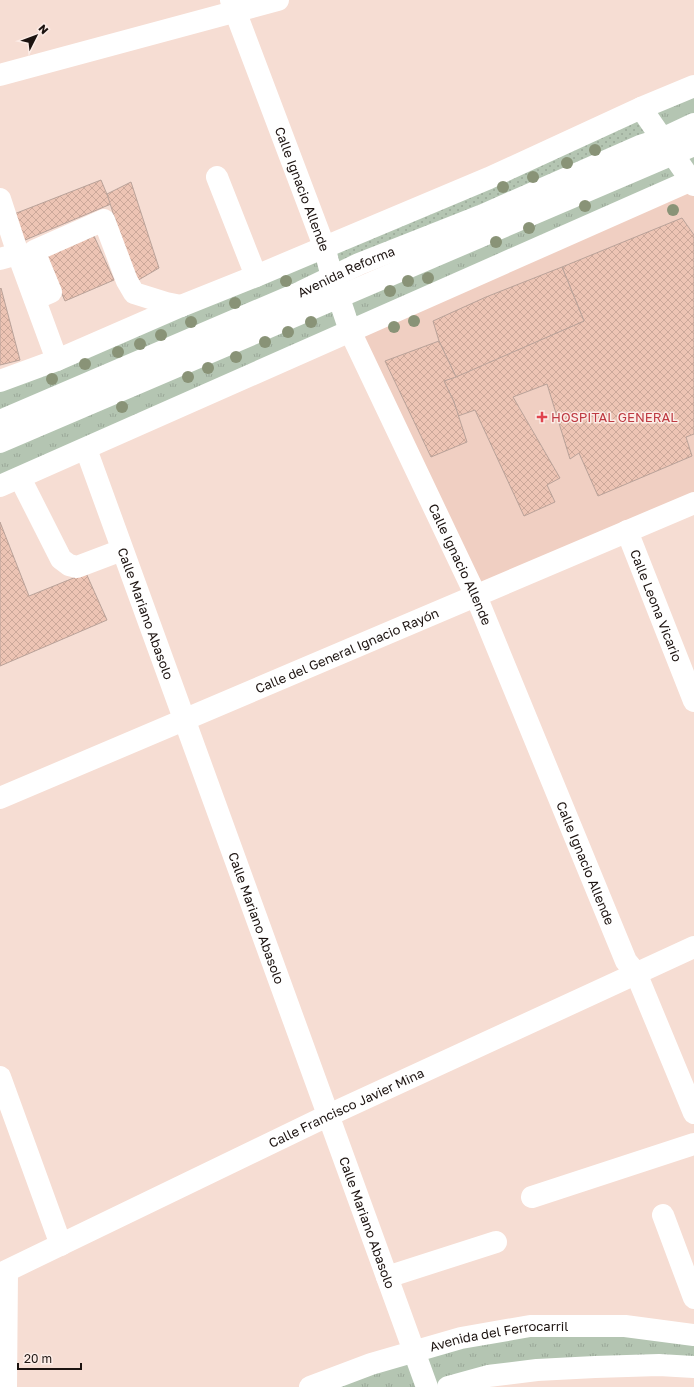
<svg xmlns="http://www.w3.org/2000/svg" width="694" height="1387" font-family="'Golos Text',sans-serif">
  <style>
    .built { fill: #f0cfc2 }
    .grass { fill: url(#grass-tufts) }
    .park { fill: url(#park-dots) }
    .building { fill: url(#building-cross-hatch); stroke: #b9a299 }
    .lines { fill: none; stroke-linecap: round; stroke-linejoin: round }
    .minor { stroke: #fff; stroke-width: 22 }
    .major { stroke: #fff; stroke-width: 22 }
    .tree { fill: #899377 }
    .health-dot { fill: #e0444e; stroke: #fcece6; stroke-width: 1.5 }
    .labels { text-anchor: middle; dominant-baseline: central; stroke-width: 3; stroke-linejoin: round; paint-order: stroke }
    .street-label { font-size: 13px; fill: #1c1310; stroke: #fcece6 }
    .health-label { font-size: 13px; fill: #be3a42; stroke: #fcece6; text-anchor: start }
  </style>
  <defs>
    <pattern id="grass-tufts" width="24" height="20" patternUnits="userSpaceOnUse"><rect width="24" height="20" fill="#b4c5b2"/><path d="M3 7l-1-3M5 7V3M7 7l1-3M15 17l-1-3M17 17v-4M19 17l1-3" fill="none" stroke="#9aa898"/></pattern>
    <pattern id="park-dots" width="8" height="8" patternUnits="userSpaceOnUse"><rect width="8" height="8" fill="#b4c5b2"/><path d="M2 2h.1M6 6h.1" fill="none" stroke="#9aa898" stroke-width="1.8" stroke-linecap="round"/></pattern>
    <pattern id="building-cross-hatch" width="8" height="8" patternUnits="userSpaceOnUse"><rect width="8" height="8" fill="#edc4b4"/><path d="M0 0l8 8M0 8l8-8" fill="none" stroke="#cba89a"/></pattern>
  </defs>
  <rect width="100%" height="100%" fill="#f6ddd3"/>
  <!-- built -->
  <path class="built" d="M694 185V503L476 596 350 331Z"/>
  <!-- grass -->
  <g class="grass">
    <path d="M694 86V125L662 139 641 108Z"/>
    <path d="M694 144V179L0 486V442Z"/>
    <path d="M324 246 332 277 0 421V381Z"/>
    <path d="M530 1326 694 1335V1367L448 1387H310Z"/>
  </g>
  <!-- park -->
  <path class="park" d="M641 108 662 139 332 277 324 246Z"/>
  <!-- building -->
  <g class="building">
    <path d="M101 180 111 204 18 243 9 216Z"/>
    <path d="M131 182 159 268 135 282 107 194Z"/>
    <path d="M682 218 694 235V434L686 437 692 456 598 496 579 453 570 459 547 384 513 397 560 478 547 485 555 502 524 516 475 410 458 416 454 402 444 381 584 321 562 267Z"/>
    <path d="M94 236 114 280 65 301 45 254Z"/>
    <path d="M562 267 584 321 456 377 439 341 433 321 486 297Z"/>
    <path d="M1 288 20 360 0 365V289Z"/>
    <path d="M439 341 456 377 444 381 454 402 467 442 431 457 385 361Z"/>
    <path d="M0 522 29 596 86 573 107 620 0 666Z"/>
  </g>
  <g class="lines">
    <!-- minor -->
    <g class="minor">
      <path id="s1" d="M231 0 324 246 332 277 350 331 476 596 626 961 636 973 694 1113"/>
      <path d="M0 75 278 0"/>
      <path d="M641 108 694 185"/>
      <path d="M217 177 256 276"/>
      <path d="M0 199 18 254 57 360"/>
      <path d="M0 259 18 254"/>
      <path d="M35 299 51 292 34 251 104 220 127 281 134 293 166 303 181 306"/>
      <path d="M0 381 57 360 181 306 256 276 489 178 641 108 694 86"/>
      <path id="s2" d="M86 449 427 1387"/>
      <path d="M20 478 61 559 69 565 77 567 122 550"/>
      <path d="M0 486 694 179"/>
      <path id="s3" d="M627 531 694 701"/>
      <path id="s4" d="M0 798 694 503"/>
      <path d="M0 1077 61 1245"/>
      <path d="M532 1197 694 1144"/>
      <path d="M663 1215 694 1298"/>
      <path id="s5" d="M0 1274 329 1115 694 947"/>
      <path d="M387 1277 496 1242"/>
      <path d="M6 1387 7 1271"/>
      <path id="s6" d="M310 1387 371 1364 461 1338 530 1326H625L694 1335"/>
      <path d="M448 1387 488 1376 537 1370 595 1367 659 1365 694 1367"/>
    </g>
    <!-- major -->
    <g class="major">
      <path id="s7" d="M0 421 301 292 359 264 483 215 640 146 662 139 694 124"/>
      <path d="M0 442 694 145"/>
    </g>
  </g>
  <!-- trees -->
  <g class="tree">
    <circle cx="595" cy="150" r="6"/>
    <circle cx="567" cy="163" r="6"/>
    <circle cx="533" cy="177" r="6"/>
    <circle cx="503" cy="187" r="6"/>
    <circle cx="585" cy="206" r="6"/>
    <circle cx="673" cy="210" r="6"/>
    <circle cx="529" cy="228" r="6"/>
    <circle cx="496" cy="242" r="6"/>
    <circle cx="428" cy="278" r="6"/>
    <circle cx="286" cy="281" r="6"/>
    <circle cx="408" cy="281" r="6"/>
    <circle cx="390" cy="291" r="6"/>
    <circle cx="235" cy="303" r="6"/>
    <circle cx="414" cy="321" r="6"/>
    <circle cx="191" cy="322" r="6"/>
    <circle cx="311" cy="322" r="6"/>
    <circle cx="394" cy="327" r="6"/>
    <circle cx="288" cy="332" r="6"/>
    <circle cx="161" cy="335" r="6"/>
    <circle cx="265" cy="342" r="6"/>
    <circle cx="140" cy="344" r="6"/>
    <circle cx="118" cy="352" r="6"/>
    <circle cx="236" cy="357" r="6"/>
    <circle cx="85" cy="364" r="6"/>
    <circle cx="208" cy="368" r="6"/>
    <circle cx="188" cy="377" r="6"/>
    <circle cx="52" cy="379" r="6"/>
    <circle cx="122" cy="407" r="6"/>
  </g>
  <!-- markers -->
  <path class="health-dot" d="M540 411h4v4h4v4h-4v4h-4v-4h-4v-4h4z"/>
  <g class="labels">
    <!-- street labels -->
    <g class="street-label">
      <text stroke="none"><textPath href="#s1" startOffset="202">Calle Ignacio Allende</textPath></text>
      <text stroke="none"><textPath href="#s7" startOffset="377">Avenida Reforma</textPath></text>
      <text stroke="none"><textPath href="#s1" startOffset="610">Calle Ignacio Allende</textPath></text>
      <text stroke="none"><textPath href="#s3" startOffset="80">Calle Leona Vicario</textPath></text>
      <text stroke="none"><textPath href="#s2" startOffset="175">Calle Mariano Abasolo</textPath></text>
      <text stroke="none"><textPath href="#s4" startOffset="377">Calle del General Ignacio Rayón</textPath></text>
      <text stroke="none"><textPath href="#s1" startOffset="934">Calle Ignacio Allende</textPath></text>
      <text stroke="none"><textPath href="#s2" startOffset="499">Calle Mariano Abasolo</textPath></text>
      <text stroke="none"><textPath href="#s5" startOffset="384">Calle Francisco Javier Mina</textPath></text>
      <text stroke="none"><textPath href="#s2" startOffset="823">Calle Mariano Abasolo</textPath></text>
      <text stroke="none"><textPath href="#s6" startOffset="197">Avenida del Ferrocarril</textPath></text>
    </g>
    <!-- health labels -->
    <g class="health-label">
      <text x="551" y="417">HOSPITAL GENERAL</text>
    </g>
  </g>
  <!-- north arrow -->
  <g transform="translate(36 36) rotate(48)" stroke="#fcece6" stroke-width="3" paint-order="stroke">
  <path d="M0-3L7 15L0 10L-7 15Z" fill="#1c1310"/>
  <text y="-6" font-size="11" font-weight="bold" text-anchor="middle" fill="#1c1310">N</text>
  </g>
  <!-- scale -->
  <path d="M18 1363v6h63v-6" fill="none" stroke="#1c1310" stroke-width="2"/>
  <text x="24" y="1363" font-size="12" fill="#1c1310" stroke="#fcece6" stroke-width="3" paint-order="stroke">20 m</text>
</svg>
